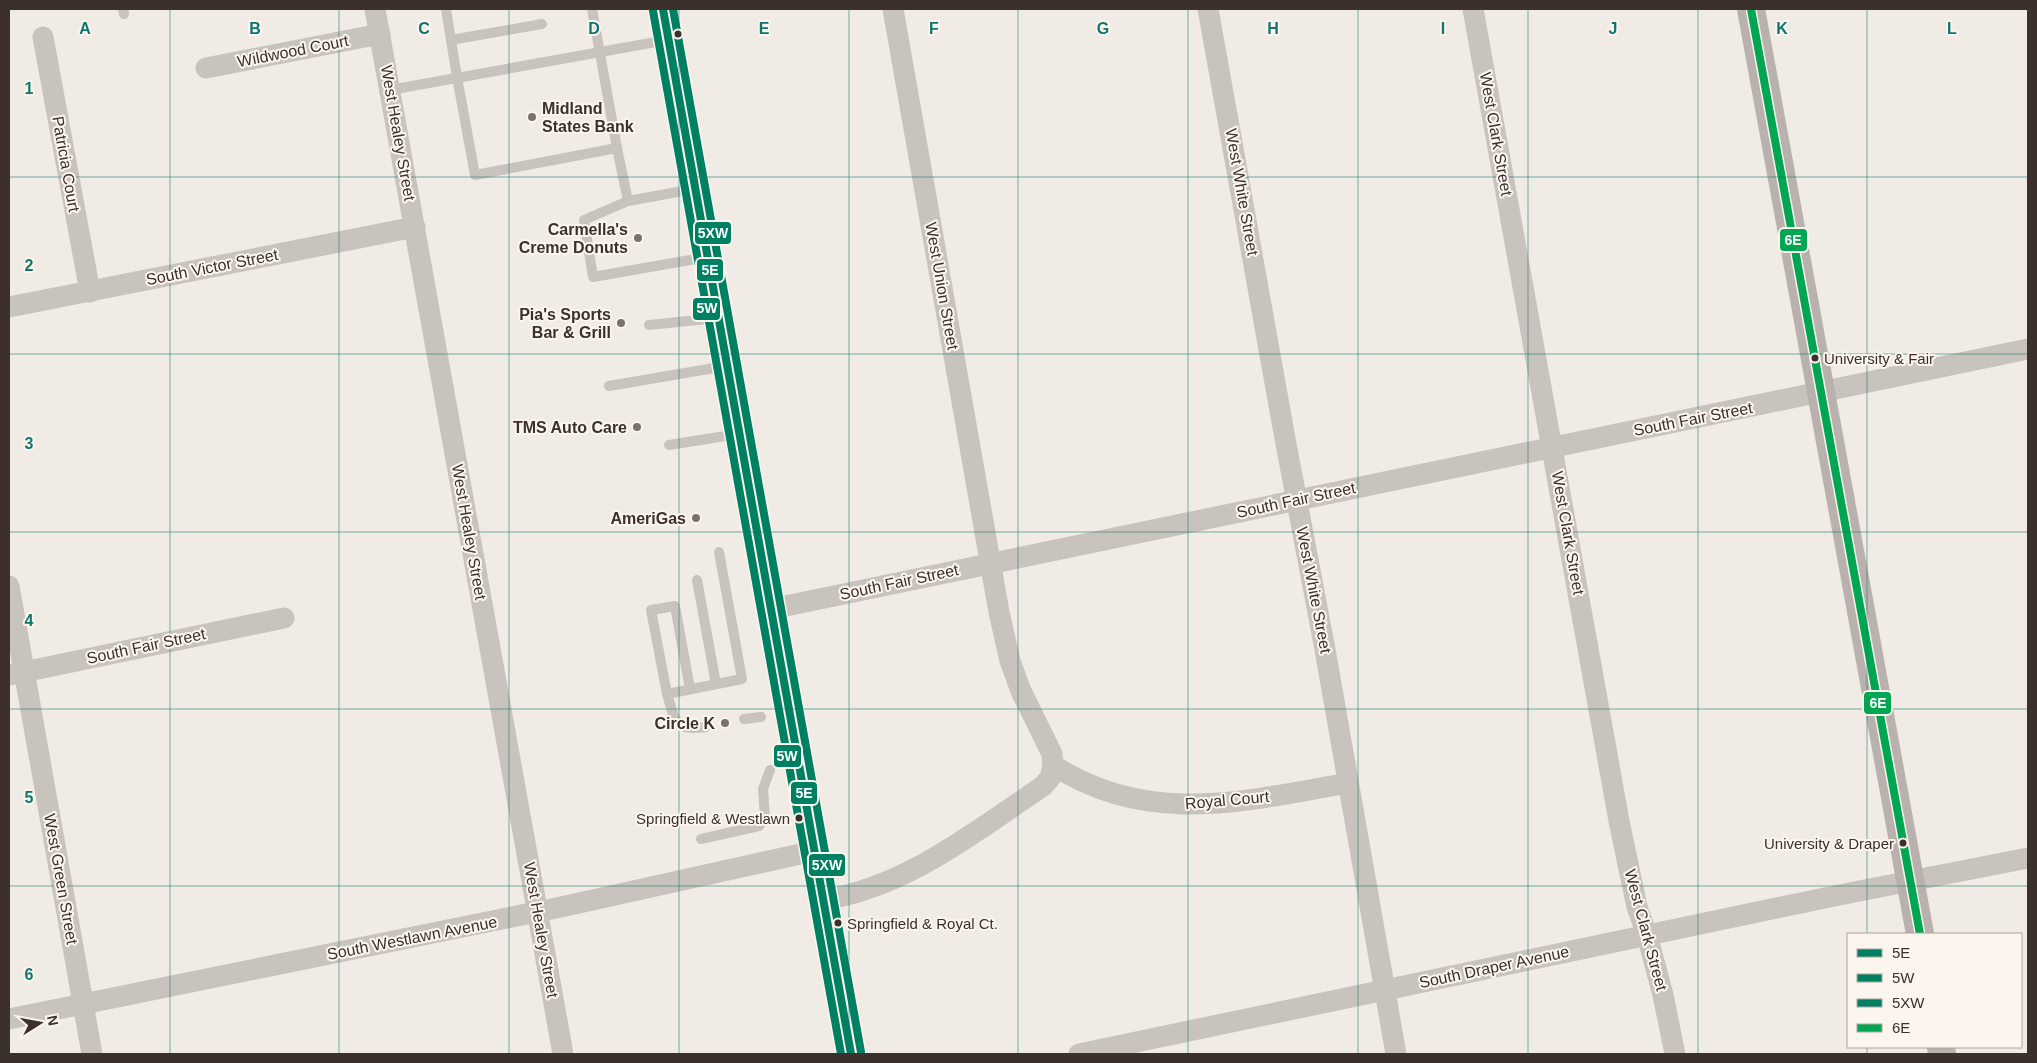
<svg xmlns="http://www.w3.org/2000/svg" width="2037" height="1063" font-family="Helvetica,sans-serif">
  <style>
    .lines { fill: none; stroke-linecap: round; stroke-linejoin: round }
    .lane { stroke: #c9c3be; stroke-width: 10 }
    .street { stroke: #c9c3be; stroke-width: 21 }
    .secondary { stroke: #bab3ae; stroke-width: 28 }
    .primary { stroke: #b8b1ad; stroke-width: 28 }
    .bus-1-casing { stroke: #fbf5ee; stroke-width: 11 }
    .bus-2-casing { stroke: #fbf5ee; stroke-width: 11 }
    .bus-3-casing { stroke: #fbf5ee; stroke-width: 11 }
    .bus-4-casing { stroke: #fbf5ee; stroke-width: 11 }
    .bus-1 { stroke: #008063; stroke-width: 8 }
    .bus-2 { stroke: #008063; stroke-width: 8 }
    .bus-3 { stroke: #008063; stroke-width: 8 }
    .bus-4 { stroke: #00a651; stroke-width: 8 }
    .grid { fill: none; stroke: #0f766e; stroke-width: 1; stroke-opacity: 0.55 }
    .bus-dot { fill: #3b302b; stroke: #fbf5ee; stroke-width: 2 }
    .poi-dot { fill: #7a716c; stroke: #fbf5ee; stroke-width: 2 }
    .labels { text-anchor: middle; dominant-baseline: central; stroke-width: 4; stroke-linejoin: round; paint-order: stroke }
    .bus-label { font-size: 15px; fill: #3b302b; stroke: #fbf5ee; text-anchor: start }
    .street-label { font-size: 16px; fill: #3b302b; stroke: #fbf5ee }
    .poi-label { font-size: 16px; font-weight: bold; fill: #3b302b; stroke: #fbf5ee; text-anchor: end }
    .grid-label { font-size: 16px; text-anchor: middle; font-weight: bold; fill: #0f766e; stroke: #fbf5ee; stroke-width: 4; stroke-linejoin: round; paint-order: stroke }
    .line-badge { stroke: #fbf5ee; stroke-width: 2 }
    .badge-label { font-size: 14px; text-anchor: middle; font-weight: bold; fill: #fff }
  </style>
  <rect width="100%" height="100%" fill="#f0ebe5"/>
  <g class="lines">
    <!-- lane -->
    <g class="lane">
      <path d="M123 9 124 14"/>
      <path d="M446 9 457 77 475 175 617 148 592 9"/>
      <path d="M451 40 542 24"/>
      <path d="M390 90 667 40"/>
      <path d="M617 148 628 201 694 189"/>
      <path d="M628 201 584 220 593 277 707 257"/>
      <path d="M649 325 717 318"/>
      <path d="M609 386 726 366"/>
      <path d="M669 445 738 434"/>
      <path d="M697 580 716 684"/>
      <path d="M690 689 675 606 651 610 667 694 742 679 719 552"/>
      <path d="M667 694C675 720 674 732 706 727"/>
      <path d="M744 719 761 717"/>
      <path d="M701 839 759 826 765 818 763 789 770 770"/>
    </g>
    <!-- street -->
    <g class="street">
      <path d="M375 9 563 1054"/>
      <path d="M893 9 999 612 1010 661 1021 691 1052 754 1053 765C1148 827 1245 801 1348 783"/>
      <path d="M1208 9 1286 444 1324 644 1396 1054"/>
      <path d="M1473 9 1619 821 1637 907 1647 935 1663 995 1675 1054"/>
      <path d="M43 37 90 292"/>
      <path d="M206 68 380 34"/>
      <path d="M9 307 415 227"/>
      <path d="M9 586 92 1054"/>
      <path d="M771 609 2028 349"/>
      <path d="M9 675 284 618"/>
      <path d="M823 900C906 887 975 832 1043 786L1050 778 1053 765"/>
      <path d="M9 1019 561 907 814 851"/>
      <path d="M1079 1054 1839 895 2028 858"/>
    </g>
    <!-- secondary -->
    <path class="secondary" d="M663 9 851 1054"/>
    <!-- primary -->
    <g class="primary">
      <path d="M1751 9 1920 934"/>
      <path d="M1941 1047 1942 1054"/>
    </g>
    <!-- bus-1 casing -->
    <g class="bus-1-casing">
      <path id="bus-1" d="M663 9 851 1054"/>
    </g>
    <!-- bus-2 casing -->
    <g class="bus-2-casing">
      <path id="bus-2" d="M653 11 841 1054"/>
    </g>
    <!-- bus-3 casing -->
    <g class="bus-3-casing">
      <path id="bus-3" d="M673 9 861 1052"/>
    </g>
    <!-- bus-4 casing -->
    <g class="bus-4-casing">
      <path id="bus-4" d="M1751 9 1920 934"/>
    </g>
    <!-- bus-1 -->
    <use href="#bus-1" class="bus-1"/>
    <!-- bus-2 -->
    <use href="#bus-2" class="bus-2"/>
    <!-- bus-3 -->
    <use href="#bus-3" class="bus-3"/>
    <!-- bus-4 -->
    <use href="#bus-4" class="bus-4"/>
  </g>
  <!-- grid -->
  <path class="grid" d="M170 9V1054M339 9V1054M509 9V1054M679 9V1054M849 9V1054M1018 9V1054M1188 9V1054M1358 9V1054M1528 9V1054M1698 9V1054M1867 9V934M9 177H2028M9 354H2028M9 532H2028M9 709H2028M9 886H2028M1867 1047V1054"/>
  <!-- markers -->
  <g class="bus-dot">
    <circle cx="678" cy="34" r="4.5"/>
    <circle cx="1815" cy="358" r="4.5"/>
    <circle cx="799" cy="818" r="4.5"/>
    <circle cx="1903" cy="843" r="4.5"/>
    <circle cx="838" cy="923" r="4.5"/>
  </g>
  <g class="poi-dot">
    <circle cx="532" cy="117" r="5"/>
    <circle cx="638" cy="238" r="5"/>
    <circle cx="621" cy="323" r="5"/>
    <circle cx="637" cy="427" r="5"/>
    <circle cx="696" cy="518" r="5"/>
    <circle cx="725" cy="723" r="5"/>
  </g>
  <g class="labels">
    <!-- bus labels -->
    <g class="bus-label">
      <text x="1824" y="358">University &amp; Fair</text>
      <text x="790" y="818" text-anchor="end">Springfield &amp; Westlawn</text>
      <text x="1894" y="843" text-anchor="end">University &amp; Draper</text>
      <text x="847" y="923">Springfield &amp; Royal Ct.</text>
    </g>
    <!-- street labels -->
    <g class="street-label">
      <text transform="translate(293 51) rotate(-11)">Wildwood Court</text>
      <text transform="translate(398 133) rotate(80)">West Healey Street</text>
      <text transform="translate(1496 134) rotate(80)">West Clark Street</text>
      <text transform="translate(66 164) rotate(80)">Patricia Court</text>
      <text transform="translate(1242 192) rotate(80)">West White Street</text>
      <text transform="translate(212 267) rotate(-11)">South Victor Street</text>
      <text transform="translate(942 286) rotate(80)">West Union Street</text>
      <text transform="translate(1693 419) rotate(-11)">South Fair Street</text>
      <text transform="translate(1296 500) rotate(-12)">South Fair Street</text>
      <text transform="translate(469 532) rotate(80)">West Healey Street</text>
      <text transform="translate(1568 533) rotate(80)">West Clark Street</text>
      <text transform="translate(899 582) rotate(-12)">South Fair Street</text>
      <text transform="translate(1314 590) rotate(79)">West White Street</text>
      <text transform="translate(146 646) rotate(-12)">South Fair Street</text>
      <text transform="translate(1227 800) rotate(-5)">Royal Court</text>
      <text transform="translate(61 879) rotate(80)">West Green Street</text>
      <text transform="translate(541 930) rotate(80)">West Healey Street</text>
      <text transform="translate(1646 930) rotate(75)">West Clark Street</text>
      <text transform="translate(412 938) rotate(-11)">South Westlawn Avenue</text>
      <text transform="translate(1494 967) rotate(-12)">South Draper Avenue</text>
    </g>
    <!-- poi labels -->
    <g class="poi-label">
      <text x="542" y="108" text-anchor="start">Midland<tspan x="542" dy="18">States Bank</tspan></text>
      <text x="628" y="229">Carmella's<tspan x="628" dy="18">Creme Donuts</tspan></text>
      <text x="611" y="314">Pia's Sports<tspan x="611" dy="18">Bar &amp; Grill</tspan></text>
      <text x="627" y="427">TMS Auto Care</text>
      <text x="686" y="518">AmeriGas</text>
      <text x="715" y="723">Circle K</text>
    </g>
  </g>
  <g class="grid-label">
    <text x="85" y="34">A</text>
    <text x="255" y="34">B</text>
    <text x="424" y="34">C</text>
    <text x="594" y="34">D</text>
    <text x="764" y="34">E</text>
    <text x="934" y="34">F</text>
    <text x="1103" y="34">G</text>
    <text x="1273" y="34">H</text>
    <text x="1443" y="34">I</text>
    <text x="1613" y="34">J</text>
    <text x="1782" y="34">K</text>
    <text x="1952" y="34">L</text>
    <text x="29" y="94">1</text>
    <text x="29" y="271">2</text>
    <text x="29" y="449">3</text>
    <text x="29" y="626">4</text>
    <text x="29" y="803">5</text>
    <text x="29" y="980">6</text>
  </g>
  <g class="line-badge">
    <rect x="694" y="221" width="38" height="24" rx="5" fill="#008063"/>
    <rect x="1779" y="228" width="29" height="24" rx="5" fill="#00a651"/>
    <rect x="696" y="258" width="28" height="24" rx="5" fill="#008063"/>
    <rect x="692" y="297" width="29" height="24" rx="5" fill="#008063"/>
    <rect x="1863" y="691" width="29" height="24" rx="5" fill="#00a651"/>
    <rect x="773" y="744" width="29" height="24" rx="5" fill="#008063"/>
    <rect x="790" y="781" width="28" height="24" rx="5" fill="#008063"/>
    <rect x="808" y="853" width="38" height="24" rx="5" fill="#008063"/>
  </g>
  <g class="badge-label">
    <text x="713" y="238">5XW</text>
    <text x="1793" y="245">6E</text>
    <text x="710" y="275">5E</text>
    <text x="707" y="313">5W</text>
    <text x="1878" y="708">6E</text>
    <text x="787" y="761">5W</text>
    <text x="804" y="798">5E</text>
    <text x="827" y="870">5XW</text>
  </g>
  <!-- border -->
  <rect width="2037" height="1063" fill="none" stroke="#3b302b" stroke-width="20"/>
  <!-- legend -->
  <rect x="1847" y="933" width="175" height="115" fill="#fbf5ee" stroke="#aea6a0"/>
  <rect x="1857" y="949" width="25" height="8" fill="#008063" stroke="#aea6a0"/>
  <text x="1892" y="958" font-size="15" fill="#3b302b">5E</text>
  <rect x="1857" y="974" width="25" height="8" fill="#008063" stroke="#aea6a0"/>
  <text x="1892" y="983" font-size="15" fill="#3b302b">5W</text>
  <rect x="1857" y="999" width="25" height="8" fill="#008063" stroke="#aea6a0"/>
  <text x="1892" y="1008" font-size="15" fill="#3b302b">5XW</text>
  <rect x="1857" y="1024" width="25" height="8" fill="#00a651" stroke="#aea6a0"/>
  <text x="1892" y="1033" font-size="15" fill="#3b302b">6E</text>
  <!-- north arrow -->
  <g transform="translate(40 1023) rotate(79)" stroke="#fbf5ee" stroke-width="4" paint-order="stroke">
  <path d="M0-4L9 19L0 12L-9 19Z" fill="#3b302b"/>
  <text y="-8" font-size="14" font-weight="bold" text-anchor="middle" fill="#3b302b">N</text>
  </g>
</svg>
